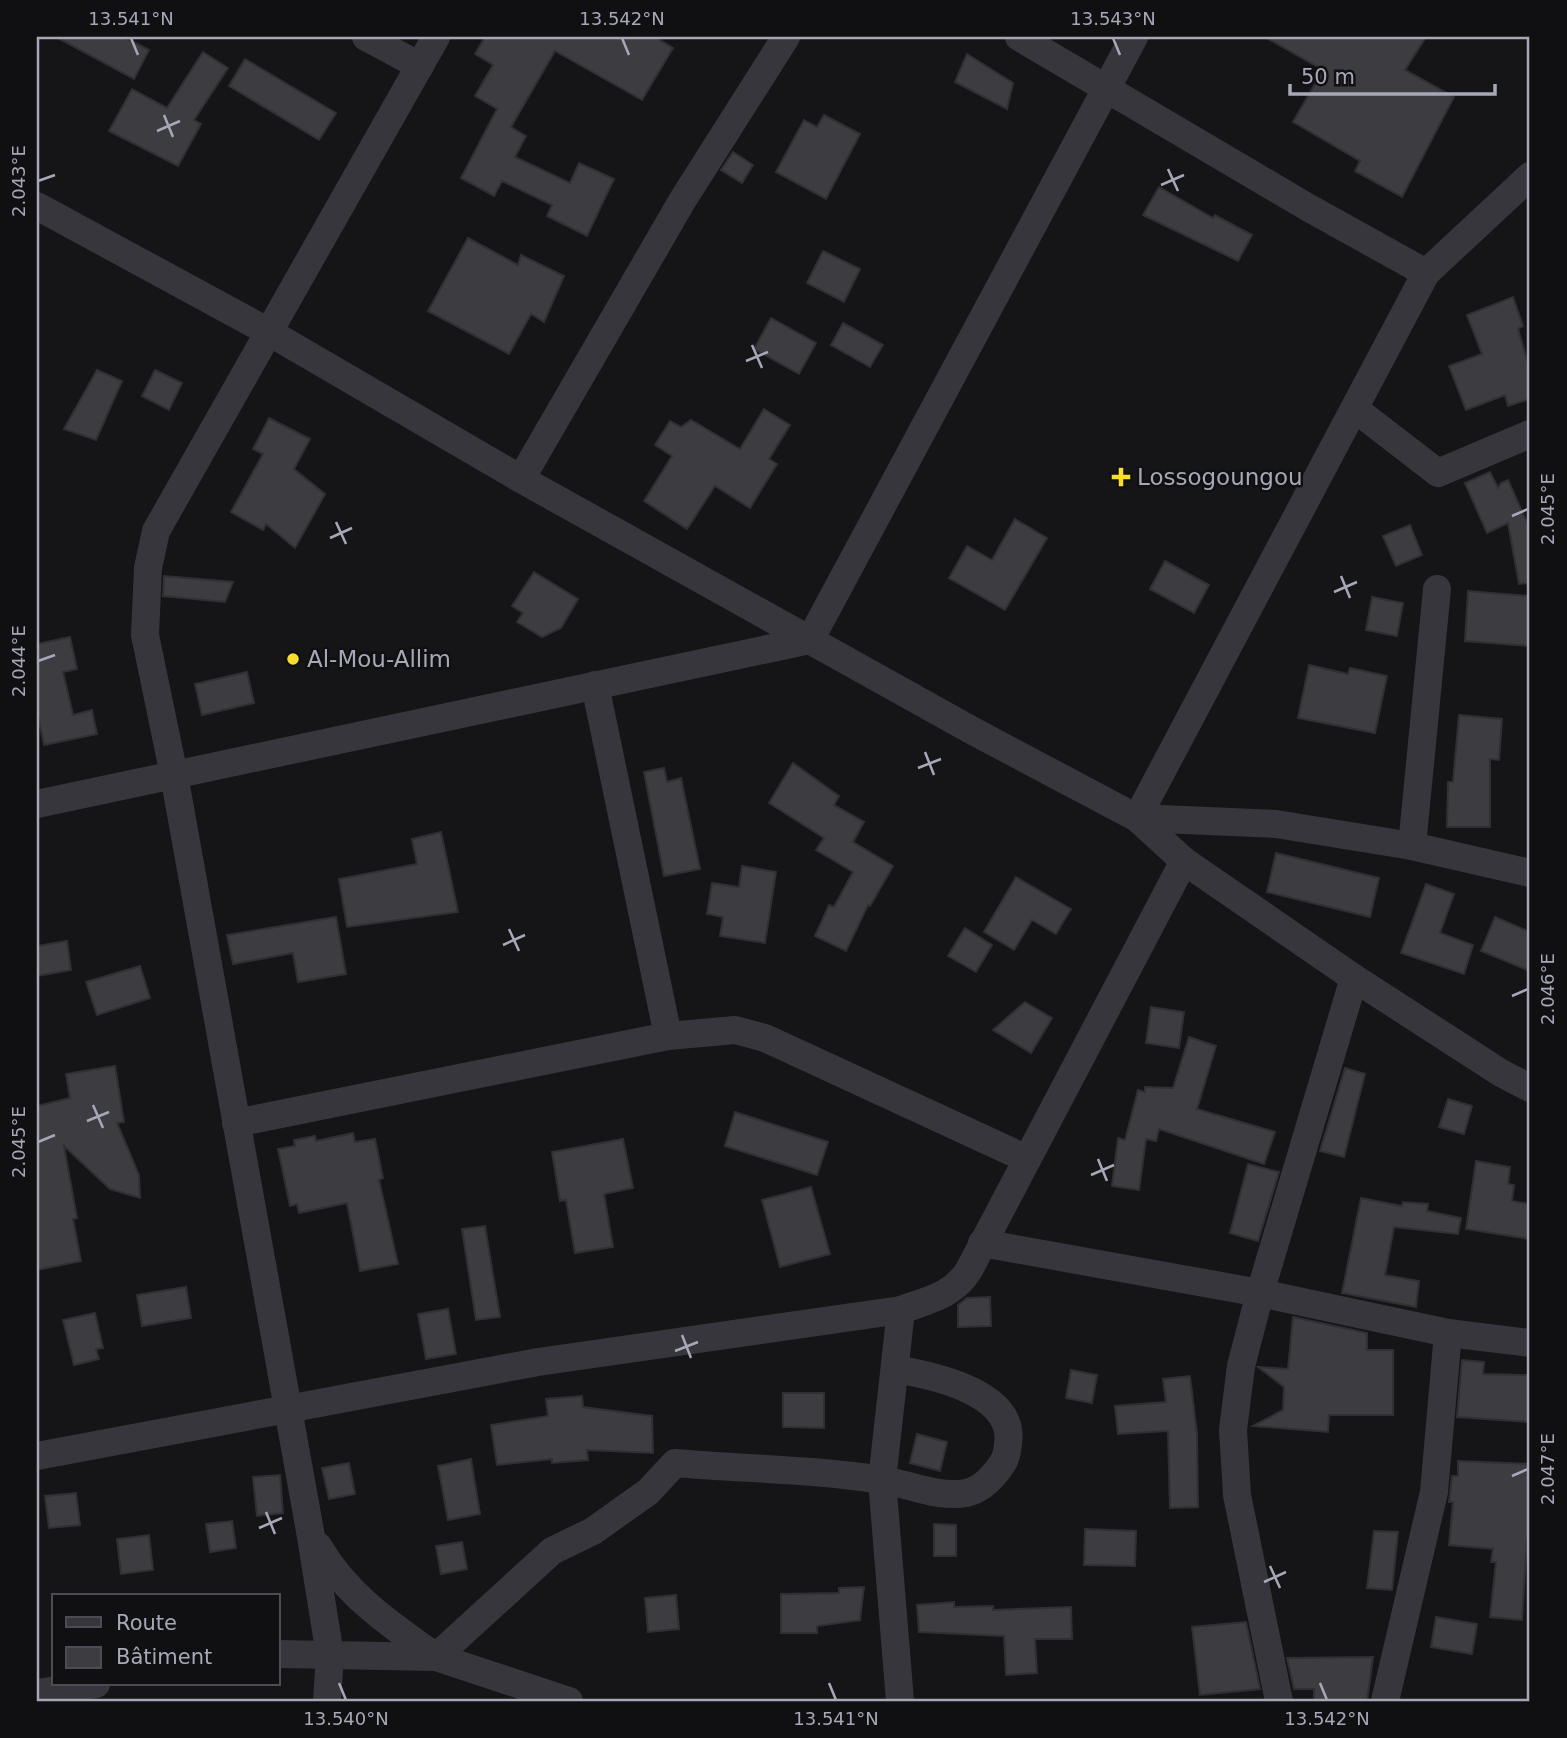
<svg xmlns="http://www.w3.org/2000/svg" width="1567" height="1738" font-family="'DejaVu Sans',sans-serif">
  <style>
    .building { fill: #3c3c41; stroke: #302f33; stroke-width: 2 }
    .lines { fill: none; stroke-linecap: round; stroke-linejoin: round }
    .minor { stroke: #36363c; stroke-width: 28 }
    .ticks { fill: none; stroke: #a6a8b7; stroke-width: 2.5 }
    .poi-dot { fill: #f8dd2c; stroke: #101012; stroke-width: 2.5 }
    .labels { text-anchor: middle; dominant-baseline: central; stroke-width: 5; stroke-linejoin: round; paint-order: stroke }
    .poi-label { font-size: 23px; fill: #a6a8b7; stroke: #101012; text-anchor: start }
    .neatline { fill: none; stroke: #a6a8b7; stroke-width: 2.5 }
    .ticks-label { font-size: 18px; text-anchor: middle; fill: #a6a8b7 }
  </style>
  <rect width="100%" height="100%" fill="#151517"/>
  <!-- building -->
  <g class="building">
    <path d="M56 37H124L149 50 134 79Z"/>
    <path d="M485 37H655L673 48 642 100 555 51 511 127 526 136 515 157 570 183 579 163 614 179 587 236 547 216 552 205 502 181 494 196 461 178 497 109 475 96 493 65 475 54Z"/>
    <path d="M1265 37H1426L1405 70 1454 97 1402 197 1355 171 1360 161 1293 122 1323 70Z"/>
    <path d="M203 52 228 68 194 120 201 124 178 166 109 131 132 89 167 108Z"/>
    <path d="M967 54 1013 83 1007 109 955 82Z"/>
    <path d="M245 59 336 113 319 140 229 86Z"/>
    <path d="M824 115 860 134 826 199 776 172 804 120 817 127Z"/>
    <path d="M733 152 753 165 742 183 721 170Z"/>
    <path d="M1159 187 1213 218 1215 215 1252 235 1238 261 1143 215Z"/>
    <path d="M468 238 518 265 521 255 564 276 544 322 531 314 509 354 428 311Z"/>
    <path d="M823 251 860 269 844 302 807 283Z"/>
    <path d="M1513 297 1523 326 1518 329 1530 370V399L1508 406 1505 395 1466 410 1449 366 1482 354 1467 315Z"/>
    <path d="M771 318 816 343 799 374 754 349Z"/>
    <path d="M843 323 883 345 870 367 831 345Z"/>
    <path d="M97 370 122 381 96 440 64 429Z"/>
    <path d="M155 370 182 383 169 410 142 396Z"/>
    <path d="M764 409 790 425 769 459 777 464 750 508 715 486 687 529 644 501 672 456 655 445 670 421 681 427 691 420 740 449Z"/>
    <path d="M269 418 310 439 294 469 325 494 295 548 266 524 263 530 231 512 263 454 253 449Z"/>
    <path d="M1490 472 1498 488 1501 483 1508 480 1530 529V583L1519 584 1508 523 1487 533 1465 483Z"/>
    <path d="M1015 519 1047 538 1005 610 949 578 967 546 992 560Z"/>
    <path d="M1410 525 1422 555 1396 566 1383 536Z"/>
    <path d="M1165 561 1209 585 1194 613 1150 589Z"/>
    <path d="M534 572 578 599 561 628 542 637 517 622 523 613 512 606Z"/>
    <path d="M164 576 233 582 225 602 163 596Z"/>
    <path d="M1468 591 1530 596V646L1465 641Z"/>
    <path d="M1372 597 1403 603 1397 636 1366 630Z"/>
    <path d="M70 637 77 669 63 672 73 715 92 710 97 734 44 745 37 711V644Z"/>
    <path d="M1309 665 1348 674 1350 668 1387 676 1375 733 1298 718Z"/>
    <path d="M247 672 254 703 202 715 195 684Z"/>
    <path d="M1459 715 1502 719 1499 760 1490 759V827H1447L1448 782H1453Z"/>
    <path d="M793 763 839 796 834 805 864 822 853 842 893 866 870 906 868 905 846 951 815 936 829 905 834 907 853 872 816 850 824 838 769 803Z"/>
    <path d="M664 768 667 782 681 778 700 869 664 876 644 772Z"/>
    <path d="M441 832 458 912 347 927 339 879 417 864 412 839Z"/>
    <path d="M1276 853 1379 878 1370 917 1267 892Z"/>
    <path d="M742 866 776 872 765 943 720 936 723 917 707 914 712 883 739 887Z"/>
    <path d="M1016 877 1071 909 1056 934 1032 920 1014 950 984 932Z"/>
    <path d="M1426 884 1454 894 1440 933 1473 945 1464 974 1401 953Z"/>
    <path d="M336 917 346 974 298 982 293 953 233 964 227 935Z"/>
    <path d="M1495 917 1530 932V971L1481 951Z"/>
    <path d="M965 928 992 945 976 972 948 956Z"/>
    <path d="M67 941 71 970 37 976V946Z"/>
    <path d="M140 966 150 998 97 1015 86 982Z"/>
    <path d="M1025 1002 1052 1018 1031 1053 993 1030Z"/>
    <path d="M1151 1007 1184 1012 1179 1048 1146 1043Z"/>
    <path d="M1189 1037 1216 1046 1197 1109 1275 1132 1264 1164 1159 1129 1156 1141 1146 1139 1139 1190 1112 1186 1118 1138 1125 1140 1138 1090 1145 1092V1087L1173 1088Z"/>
    <path d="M115 1066 124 1122 117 1123 139 1175 140 1198 110 1189 64 1146 77 1218 73 1219 81 1261 37 1270V1106L70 1098 66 1074Z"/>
    <path d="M1345 1068 1365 1074 1344 1157 1320 1151Z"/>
    <path d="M1448 1099 1472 1106 1464 1134 1439 1127Z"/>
    <path d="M735 1112 828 1142 817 1175 725 1146Z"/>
    <path d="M353 1133 355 1142 375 1139 383 1178 379 1180 398 1264 360 1271 347 1203 299 1213 297 1204 290 1206 278 1149 295 1146 294 1140 315 1136 316 1141Z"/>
    <path d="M623 1139 633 1188 604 1194 613 1247 575 1253 566 1200 560 1201 552 1152Z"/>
    <path d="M1476 1161 1510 1167 1508 1184 1514 1185 1512 1201 1530 1204V1239L1466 1229Z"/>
    <path d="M1248 1164 1279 1172 1258 1241 1230 1233Z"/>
    <path d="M811 1187 830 1254 780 1267 762 1200Z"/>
    <path d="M1361 1198 1402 1206 1403 1202 1428 1204 1427 1211 1461 1218 1458 1234 1394 1227 1385 1275 1419 1281 1416 1307 1342 1293Z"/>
    <path d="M485 1226 500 1317 476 1320 462 1229Z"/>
    <path d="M186 1287 191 1318 142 1326 137 1295Z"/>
    <path d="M990 1297 991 1326 958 1327V1305L967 1298Z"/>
    <path d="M448 1309 456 1354 426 1359 418 1314Z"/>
    <path d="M95 1313 103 1348 96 1349 99 1359 74 1365 63 1320Z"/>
    <path d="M1293 1317 1367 1333V1350H1393V1415H1329L1328 1432 1253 1426 1283 1410 1284 1387 1258 1367 1288 1369Z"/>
    <path d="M1462 1360 1484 1362 1483 1374 1530 1375V1422L1457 1417Z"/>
    <path d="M1071 1370 1097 1375 1092 1403 1066 1398Z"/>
    <path d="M1190 1376 1197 1434 1198 1507 1170 1508 1168 1431 1118 1434 1115 1406 1166 1402 1163 1379Z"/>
    <path d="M783 1393H824V1428L783 1427Z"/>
    <path d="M582 1396 583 1407 652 1416 653 1453 587 1450 588 1460 552 1463V1459L497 1465 491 1425 548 1416 546 1399Z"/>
    <path d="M917 1434 947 1442 940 1471 910 1463Z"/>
    <path d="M471 1459 480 1514 448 1520 438 1466Z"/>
    <path d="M1458 1461 1530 1464V1540L1527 1539 1522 1620 1490 1617 1496 1562H1491L1493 1549 1449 1545 1453 1502H1449L1452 1476H1458Z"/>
    <path d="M349 1463 355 1494 329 1499 322 1468Z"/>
    <path d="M280 1475 283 1513 257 1516 253 1477Z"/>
    <path d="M76 1493 80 1525 49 1528 45 1496Z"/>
    <path d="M232 1521 236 1548 210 1552 206 1524Z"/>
    <path d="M934 1524 956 1525V1556H934Z"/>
    <path d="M1085 1529 1136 1531 1135 1566 1084 1565Z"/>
    <path d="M1374 1531 1398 1532 1392 1590 1367 1588Z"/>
    <path d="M149 1535 153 1570 121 1574 117 1539Z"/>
    <path d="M462 1542 467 1569 441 1574 436 1546Z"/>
    <path d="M864 1587 860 1620 817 1626V1633H781V1594L839 1593V1588Z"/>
    <path d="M676 1595 679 1629 648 1632 645 1598Z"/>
    <path d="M954 1602V1607L993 1606V1610L1071 1607 1072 1639H1035L1037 1673 1006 1675 1004 1636 919 1632 917 1605Z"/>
    <path d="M1436 1617 1477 1624 1472 1654 1431 1647Z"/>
    <path d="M1246 1622 1260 1689 1200 1695 1192 1627Z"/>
    <path d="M1373 1657 1367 1701H1314V1689H1294L1287 1658Z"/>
  </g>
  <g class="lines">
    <!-- minor -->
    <g class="minor">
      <path d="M366 37 420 66"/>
      <path d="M1019 37 1309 208 1426 273"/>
      <path d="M1530 176 1426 273 1137 818 1276 824 1412 846 1530 873"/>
      <path d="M37 206 267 331 521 479 973 731 1137 818 1184 861 1354 978 1501 1073 1530 1088"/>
      <path d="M1355 409 1438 473 1530 434"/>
      <path d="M521 479 682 201 786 37"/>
      <path d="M810 640 1134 37"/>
      <path d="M595 685 668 1036"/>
      <path d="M37 804 810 640"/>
      <path d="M1412 846 1437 589"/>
      <path d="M236 1123 668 1036 735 1030 765 1038 1025 1158"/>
      <path d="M982 1243 1260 1293 1448 1333 1530 1343"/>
      <path d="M37 1456 538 1362 901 1310C928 1300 953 1296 969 1270L1184 861"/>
      <path d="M318 1546C346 1595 391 1625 436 1657L552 1551 593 1531 648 1492 675 1463C743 1469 814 1469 882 1480 910 1484 937 1498 966 1493 981 1490 994 1476 1002 1464 1007 1457 1007 1451 1008 1444 1016 1392 931 1375 895 1369"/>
      <path d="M278 1654 436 1657 569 1701"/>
      <path d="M37 1693 96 1684"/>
      <path d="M327 1701 330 1655 310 1531 174 775 145 635 148 568 156 531 436 37"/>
      <path d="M900 1701 882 1480 901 1310"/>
      <path d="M1279 1701 1237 1495 1233 1430 1241 1366 1260 1293 1354 978"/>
      <path d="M1385 1701 1434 1492 1448 1333"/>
    </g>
  </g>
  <!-- ticks -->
  <path class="ticks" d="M131 38 138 55M622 38 629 55M1113 38 1120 55M164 115 173 137M157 131 180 121M1168 169 1178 191M38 181 55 175M1161 185 1184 175M752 345 762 368M746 361 768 352M1512 516 1528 509M336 522 346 544M330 538 352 528M1341 576 1350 598M1334 592 1357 582M38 661 55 655M925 752 934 775M918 768 941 759M509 929 519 951M503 945 525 935M1512 996 1528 989M93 1105 103 1128M87 1121 109 1112M38 1142 55 1135M1098 1159 1107 1181M1091 1175 1114 1165M682 1335 691 1358M675 1351 698 1342M1512 1476 1528 1469M266 1512 275 1534M259 1528 282 1518M1270 1566 1280 1588M1264 1582 1286 1572M339 1683 346 1700M829 1683 836 1700M1320 1683 1327 1700"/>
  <!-- markers -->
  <g class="poi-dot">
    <path d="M1117.5 466.5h7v7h7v7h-7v7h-7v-7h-7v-7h7z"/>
    <circle cx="293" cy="659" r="7"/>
  </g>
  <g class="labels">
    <!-- poi labels -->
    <g class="poi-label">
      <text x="1137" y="477">Lossogoungou</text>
      <text x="307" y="659">Al-Mou-Allim</text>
    </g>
  </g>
  <!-- border -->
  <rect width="1567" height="1738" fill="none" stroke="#101012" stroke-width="77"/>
  <!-- legend -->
  <rect x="52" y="1594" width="228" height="91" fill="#101012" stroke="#4c4d54" stroke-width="2"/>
  <rect x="66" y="1617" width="35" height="10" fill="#36363c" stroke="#4c4d54" stroke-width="2"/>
  <text x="116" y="1630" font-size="21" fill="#a6a8b7">Route</text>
  <rect x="66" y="1647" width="35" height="21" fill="#3c3c41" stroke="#4c4d54" stroke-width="2"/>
  <text x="116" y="1664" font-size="21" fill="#a6a8b7">Bâtiment</text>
  <!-- scale -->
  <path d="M1290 84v10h205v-10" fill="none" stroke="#a6a8b7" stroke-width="3.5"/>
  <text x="1301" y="84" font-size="21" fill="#a6a8b7" stroke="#101012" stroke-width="5" paint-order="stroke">50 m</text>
  <rect x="38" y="38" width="1490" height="1662" class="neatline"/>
  <g class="ticks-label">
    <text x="131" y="25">13.541°N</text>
    <text x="622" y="25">13.542°N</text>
    <text x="1113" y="25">13.543°N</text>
    <text transform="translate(19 181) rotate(-90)" y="6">2.043°E</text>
    <text transform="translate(1548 509) rotate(-90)" y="6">2.045°E</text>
    <text transform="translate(19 661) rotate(-90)" y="6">2.044°E</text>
    <text transform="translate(1548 989) rotate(-90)" y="6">2.046°E</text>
    <text transform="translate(19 1142) rotate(-90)" y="6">2.045°E</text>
    <text transform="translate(1548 1469) rotate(-90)" y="6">2.047°E</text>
    <text x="346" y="1725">13.540°N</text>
    <text x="836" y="1725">13.541°N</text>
    <text x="1327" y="1725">13.542°N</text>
  </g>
</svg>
